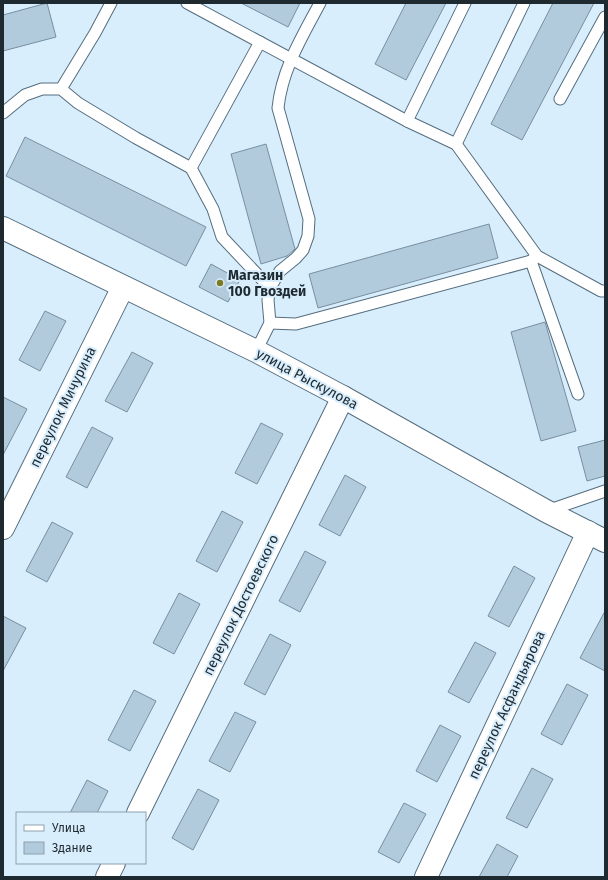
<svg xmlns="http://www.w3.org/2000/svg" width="608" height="880" font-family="'Fira Sans',sans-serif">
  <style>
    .building { fill: #b1cbdd; stroke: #778fa1 }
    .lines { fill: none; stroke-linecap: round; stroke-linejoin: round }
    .lane-casing { stroke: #556d7e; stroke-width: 13 }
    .street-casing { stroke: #556d7e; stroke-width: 24 }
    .secondary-casing { stroke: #556d7e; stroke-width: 24 }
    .lane { stroke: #fff; stroke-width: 11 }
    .street { stroke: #fff; stroke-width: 22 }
    .secondary { stroke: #fff; stroke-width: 22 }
    .poi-dot { fill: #7c7b22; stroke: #d8eefd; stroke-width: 1.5 }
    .labels { text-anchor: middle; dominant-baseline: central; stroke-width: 4; stroke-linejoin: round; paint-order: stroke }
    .poi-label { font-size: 14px; font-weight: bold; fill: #1f2930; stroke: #d8eefd; text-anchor: start }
    .street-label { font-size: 14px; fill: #1f2930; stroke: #d8eefd }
  </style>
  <rect width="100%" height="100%" fill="#d8eefd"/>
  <!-- building -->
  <g class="building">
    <path d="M47 3 56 37 3 51V15Z"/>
    <path d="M241 3H300L288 27Z"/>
    <path d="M406 3H446L406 80 375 64Z"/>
    <path d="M553 3H594L522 140 491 124Z"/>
    <path d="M25 137 206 227 186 266 6 176Z"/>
    <path d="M266 144 295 249 287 256 261 264 231 154Z"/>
    <path d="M489 224 498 258 318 308 309 274Z"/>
    <path d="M211 264 240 280 228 302 199 287Z"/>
    <path d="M45 311 66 321 40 371 19 360Z"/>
    <path d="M545 322 576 431 541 441 511 332Z"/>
    <path d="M132 352 153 363 127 412 105 401Z"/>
    <path d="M3 397 27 409 3 455Z"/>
    <path d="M261 423 283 434 257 484 235 473Z"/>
    <path d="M92 427 113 438 87 488 66 477Z"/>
    <path d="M605 440V476L587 481 578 447Z"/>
    <path d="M345 475 366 487 340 536 319 525Z"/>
    <path d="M222 511 243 522 217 572 196 561Z"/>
    <path d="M52 522 73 533 47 582 26 571Z"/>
    <path d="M305 551 326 562 300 612 279 601Z"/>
    <path d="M514 566 535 578 509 627 488 616Z"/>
    <path d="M179 593 200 604 174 654 153 643Z"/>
    <path d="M605 611V671L580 658Z"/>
    <path d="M3 616 26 628 3 671Z"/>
    <path d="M270 634 291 645 265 695 244 684Z"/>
    <path d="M475 642 496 653 469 703 448 692Z"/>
    <path d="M567 684 588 695 562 745 541 734Z"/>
    <path d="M134 690 156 701 130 751 108 740Z"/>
    <path d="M235 712 256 722 230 772 209 761Z"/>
    <path d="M440 725 461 736 437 782 416 771Z"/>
    <path d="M532 768 553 779 527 828 506 818Z"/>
    <path d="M87 780 108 791 97 813H70Z"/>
    <path d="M198 789 219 800 193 850 172 838Z"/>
    <path d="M404 803 426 814 399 863 378 852Z"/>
    <path d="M497 844 518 856 507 877H479Z"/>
  </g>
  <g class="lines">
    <!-- lane casing -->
    <g class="lane-casing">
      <g id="lane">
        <path d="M187 3 407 121 456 144 537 256 601 291H605"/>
        <path d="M61 89 95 33 111 3"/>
        <path d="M560 99 605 17"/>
        <path d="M3 113 25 95 42 89H61L78 103 136 138 191 168 213 209 222 237 270 288"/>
        <path d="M407 121 465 3"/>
        <path d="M456 144 524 3"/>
        <path d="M191 168 260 42"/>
        <path d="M531 261 578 394"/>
        <path d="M270 323 296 324 311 320 531 261 537 256"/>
        <path d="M256 351 270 323 268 300 270 288 280 271 296 258 303 250 308 236 309 219 278 108C282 69 302 37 320 3"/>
        <path d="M547 511 605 491"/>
      </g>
    </g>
    <!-- street casing -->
    <g class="street-casing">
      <g id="street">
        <path d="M3 528 123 287"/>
        <path d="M138 813 343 397"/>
        <path d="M107 877 114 863"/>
        <path d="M426 877 588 532"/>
      </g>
    </g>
    <!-- secondary casing -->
    <g class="secondary-casing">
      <path id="secondary" d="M3 228 256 351 343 397 546 511 605 541"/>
    </g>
    <!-- lane -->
    <use href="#lane" class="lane"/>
    <!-- street -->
    <use href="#street" class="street"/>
    <!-- secondary -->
    <use href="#secondary" class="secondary"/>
  </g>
  <!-- markers -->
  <circle class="poi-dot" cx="220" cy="283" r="4"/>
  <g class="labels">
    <!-- poi labels -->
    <g class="poi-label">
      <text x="228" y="275">Магазин<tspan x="228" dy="16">100 Гвоздей</tspan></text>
    </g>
    <!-- street labels -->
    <g class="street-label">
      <text transform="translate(307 379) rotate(28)">улица Рыскулова</text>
      <text transform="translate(63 407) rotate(-64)">переулок Мичурина</text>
      <text transform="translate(241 605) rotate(-64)">переулок Достоевского</text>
      <text transform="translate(507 705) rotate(-65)">переулок Асфандьярова</text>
    </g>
  </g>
  <!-- border -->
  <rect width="608" height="880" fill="none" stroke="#1f2930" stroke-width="8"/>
  <!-- legend -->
  <rect x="16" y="812" width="130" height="52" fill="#d8eefd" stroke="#8e9fab"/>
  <rect x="24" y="825" width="20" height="6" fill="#ffffff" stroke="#8e9fab"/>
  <text x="52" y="832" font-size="12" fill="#1f2930">Улица</text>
  <rect x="24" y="842" width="20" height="12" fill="#b1cbdd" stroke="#8e9fab"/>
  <text x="52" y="852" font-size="12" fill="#1f2930">Здание</text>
</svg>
